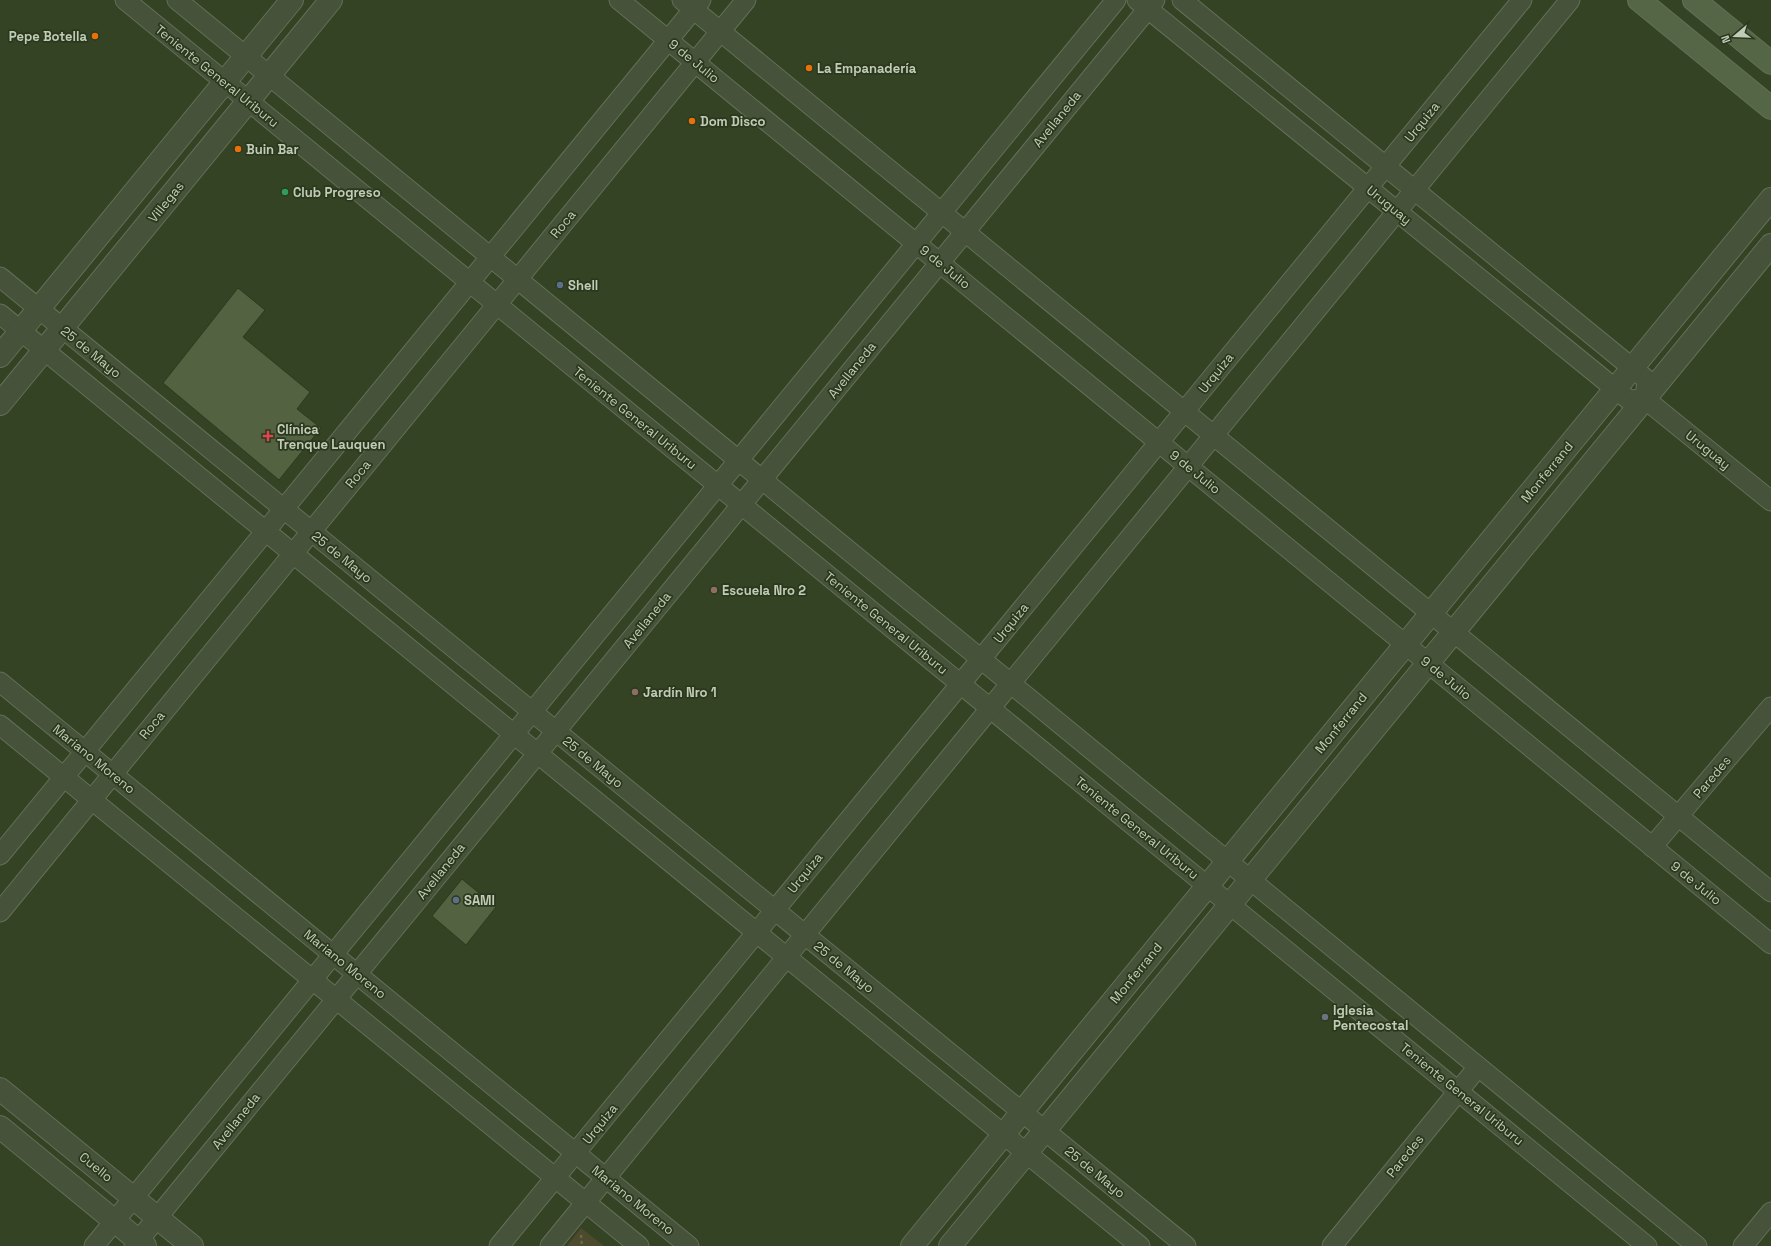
<svg xmlns="http://www.w3.org/2000/svg" width="1771" height="1246" font-family="'Space Grotesk',sans-serif">
  <style>
    .green { fill: #4e4a2e }
    .building { fill: #536240; stroke: #2d3a1f }
    .lines { fill: none; stroke-linecap: round; stroke-linejoin: round }
    .minor-casing { stroke: #637057; stroke-width: 21 }
    .tertiary-casing { stroke: #637057; stroke-width: 24 }
    .secondary-casing { stroke: #637057; stroke-width: 24 }
    .path { stroke: #67694d; stroke-width: 2.5; stroke-dasharray: 3 3; stroke-linecap: butt }
    .minor { stroke: #465239; stroke-width: 19 }
    .tertiary { stroke: #465239; stroke-width: 22 }
    .secondary { stroke: #556646; stroke-width: 22 }
    .food-dot { fill: #e8710a; stroke: #2b381d; stroke-width: 1.5 }
    .leisure-dot { fill: #2e9e5b; stroke: #2b381d; stroke-width: 1.5 }
    .service-dot { fill: #5c6f8a; stroke: #2b381d; stroke-width: 1.5 }
    .health-dot { fill: #e0444e; stroke: #2b381d; stroke-width: 1.5 }
    .education-dot { fill: #8d6e63; stroke: #2b381d; stroke-width: 1.5 }
    .worship-dot { fill: #6b7280; stroke: #2b381d; stroke-width: 1.5 }
    .labels { text-anchor: middle; dominant-baseline: central; stroke-width: 3.5; stroke-linejoin: round; paint-order: stroke }
    .poi-label { font-size: 13px; font-weight: bold; fill: #c0ccb6; stroke: #2b381d; text-anchor: start }
    .street-label { font-size: 13px; fill: #c0ccb6; stroke: #2b381d }
  </style>
  <rect width="100%" height="100%" fill="#344324"/>
  <!-- green -->
  <path class="green" d="M581 1228 604 1246H567Z"/>
  <!-- building -->
  <g class="building">
    <path d="M238 288 265 310 243 337 310 392 297 409 321 428 279 480 163 383Z"/>
    <path d="M462 879 496 907 466 945 432 916Z"/>
  </g>
  <g class="lines">
    <!-- minor casing -->
    <g class="minor-casing">
      <g id="minor">
        <path d="M125 0 1647 1246"/>
        <path d="M177 0 1697 1246"/>
        <path d="M619 0 1771 944"/>
        <path d="M682 0 1771 892"/>
        <path d="M1137 0 1629 400 1645 399 1771 501"/>
        <path d="M1182 0 1647 380 1645 399"/>
        <path d="M0 277 1186 1246"/>
        <path d="M0 314 1140 1246"/>
        <path d="M0 682 689 1246"/>
        <path d="M0 725 639 1246"/>
        <path d="M1652 847 1771 707"/>
        <path d="M0 855 701 0"/>
        <path d="M0 912 746 0"/>
        <path d="M94 1246 1116 0"/>
        <path d="M134 1246 1155 0"/>
        <path d="M499 1246 1522 0"/>
        <path d="M550 1246 1570 0"/>
        <path d="M1332 1246 1478 1067"/>
        <path d="M1743 1246 1771 1212"/>
      </g>
    </g>
    <!-- tertiary casing -->
    <g class="tertiary-casing">
      <g id="tertiary">
        <path d="M0 356 292 0"/>
        <path d="M0 404 331 0"/>
        <path d="M0 1089 192 1246"/>
        <path d="M0 1127 145 1246"/>
        <path d="M912 1246 1771 199"/>
        <path d="M950 1246 1771 245"/>
      </g>
    </g>
    <!-- secondary casing -->
    <g class="secondary-casing">
      <g id="secondary">
        <path d="M1639 0 1771 108"/>
        <path d="M1694 0 1771 63"/>
      </g>
    </g>
    <!-- path -->
    <path class="path" d="M581 1235 582 1246"/>
    <!-- minor -->
    <use href="#minor" class="minor"/>
    <!-- tertiary -->
    <use href="#tertiary" class="tertiary"/>
    <!-- secondary -->
    <use href="#secondary" class="secondary"/>
  </g>
  <!-- markers -->
  <g class="food-dot">
    <circle cx="95" cy="36" r="4"/>
    <circle cx="809" cy="68" r="4"/>
    <circle cx="692" cy="121" r="4"/>
    <circle cx="238" cy="149" r="4"/>
  </g>
  <circle class="leisure-dot" cx="285" cy="192" r="4"/>
  <g class="service-dot">
    <circle cx="560" cy="285" r="4"/>
    <circle cx="456" cy="900" r="4"/>
  </g>
  <path class="health-dot" d="M266 430h4v4h4v4h-4v4h-4v-4h-4v-4h4z"/>
  <g class="education-dot">
    <circle cx="714" cy="590" r="4"/>
    <circle cx="635" cy="692" r="4"/>
  </g>
  <circle class="worship-dot" cx="1325" cy="1017" r="4"/>
  <g class="labels">
    <!-- poi labels -->
    <g class="poi-label">
      <text x="87" y="36" text-anchor="end">Pepe Botella</text>
      <text x="817" y="68">La Empanadería</text>
      <text x="700" y="121">Dom Disco</text>
      <text x="246" y="149">Buin Bar</text>
      <text x="293" y="192">Club Progreso</text>
      <text x="568" y="285">Shell</text>
      <text x="277" y="429">Clínica<tspan x="277" dy="15">Trenque Lauquen</tspan></text>
      <text x="722" y="590">Escuela Nro 2</text>
      <text x="643" y="692">Jardín Nro 1</text>
      <text x="464" y="900">SAMI</text>
      <text x="1333" y="1010">Iglesia<tspan x="1333" dy="15">Pentecostal</tspan></text>
    </g>
    <!-- street labels -->
    <g class="street-label">
      <text transform="translate(694 61) rotate(39)">9 de Julio</text>
      <text transform="translate(217 76) rotate(39)">Teniente General Uriburu</text>
      <text transform="translate(1057 119) rotate(-51)">Avellaneda</text>
      <text transform="translate(1422 122) rotate(-51)">Urquiza</text>
      <text transform="translate(166 202) rotate(-51)">Villegas</text>
      <text transform="translate(1389 205) rotate(39)">Uruguay</text>
      <text transform="translate(563 224) rotate(-51)">Roca</text>
      <text transform="translate(945 267) rotate(39)">9 de Julio</text>
      <text transform="translate(91 352) rotate(39)">25 de Mayo</text>
      <text transform="translate(852 370) rotate(-51)">Avellaneda</text>
      <text transform="translate(1216 373) rotate(-51)">Urquiza</text>
      <text transform="translate(635 418) rotate(39)">Teniente General Uriburu</text>
      <text transform="translate(1708 450) rotate(39)">Uruguay</text>
      <text transform="translate(1195 472) rotate(39)">9 de Julio</text>
      <text transform="translate(1547 472) rotate(-51)">Monferrand</text>
      <text transform="translate(358 474) rotate(-51)">Roca</text>
      <text transform="translate(342 557) rotate(39)">25 de Mayo</text>
      <text transform="translate(647 620) rotate(-51)">Avellaneda</text>
      <text transform="translate(886 623) rotate(39)">Teniente General Uriburu</text>
      <text transform="translate(1011 623) rotate(-51)">Urquiza</text>
      <text transform="translate(1446 678) rotate(39)">9 de Julio</text>
      <text transform="translate(1341 723) rotate(-51)">Monferrand</text>
      <text transform="translate(152 725) rotate(-51)">Roca</text>
      <text transform="translate(94 759) rotate(39)">Mariano Moreno</text>
      <text transform="translate(593 762) rotate(39)">25 de Mayo</text>
      <text transform="translate(1712 777) rotate(-50)">Paredes</text>
      <text transform="translate(1137 828) rotate(39)">Teniente General Uriburu</text>
      <text transform="translate(441 871) rotate(-51)">Avellaneda</text>
      <text transform="translate(805 873) rotate(-51)">Urquiza</text>
      <text transform="translate(1696 883) rotate(39)">9 de Julio</text>
      <text transform="translate(345 964) rotate(39)">Mariano Moreno</text>
      <text transform="translate(844 967) rotate(39)">25 de Mayo</text>
      <text transform="translate(1136 973) rotate(-51)">Monferrand</text>
      <text transform="translate(1462 1094) rotate(39)">Teniente General Uriburu</text>
      <text transform="translate(236 1121) rotate(-51)">Avellaneda</text>
      <text transform="translate(600 1124) rotate(-51)">Urquiza</text>
      <text transform="translate(1405 1156) rotate(-51)">Paredes</text>
      <text transform="translate(96 1167) rotate(39)">Cuello</text>
      <text transform="translate(1095 1172) rotate(39)">25 de Mayo</text>
      <text transform="translate(633 1200) rotate(39)">Mariano Moreno</text>
    </g>
  </g>
  <!-- north arrow -->
  <g transform="translate(1735 36) rotate(251)" stroke="#2b381d" stroke-width="3" paint-order="stroke">
  <path d="M0-3L7 15L0 10L-7 15Z" fill="#c0ccb6"/>
  <text y="-6" font-size="11" font-weight="bold" text-anchor="middle" fill="#c0ccb6">N</text>
  </g>
</svg>
